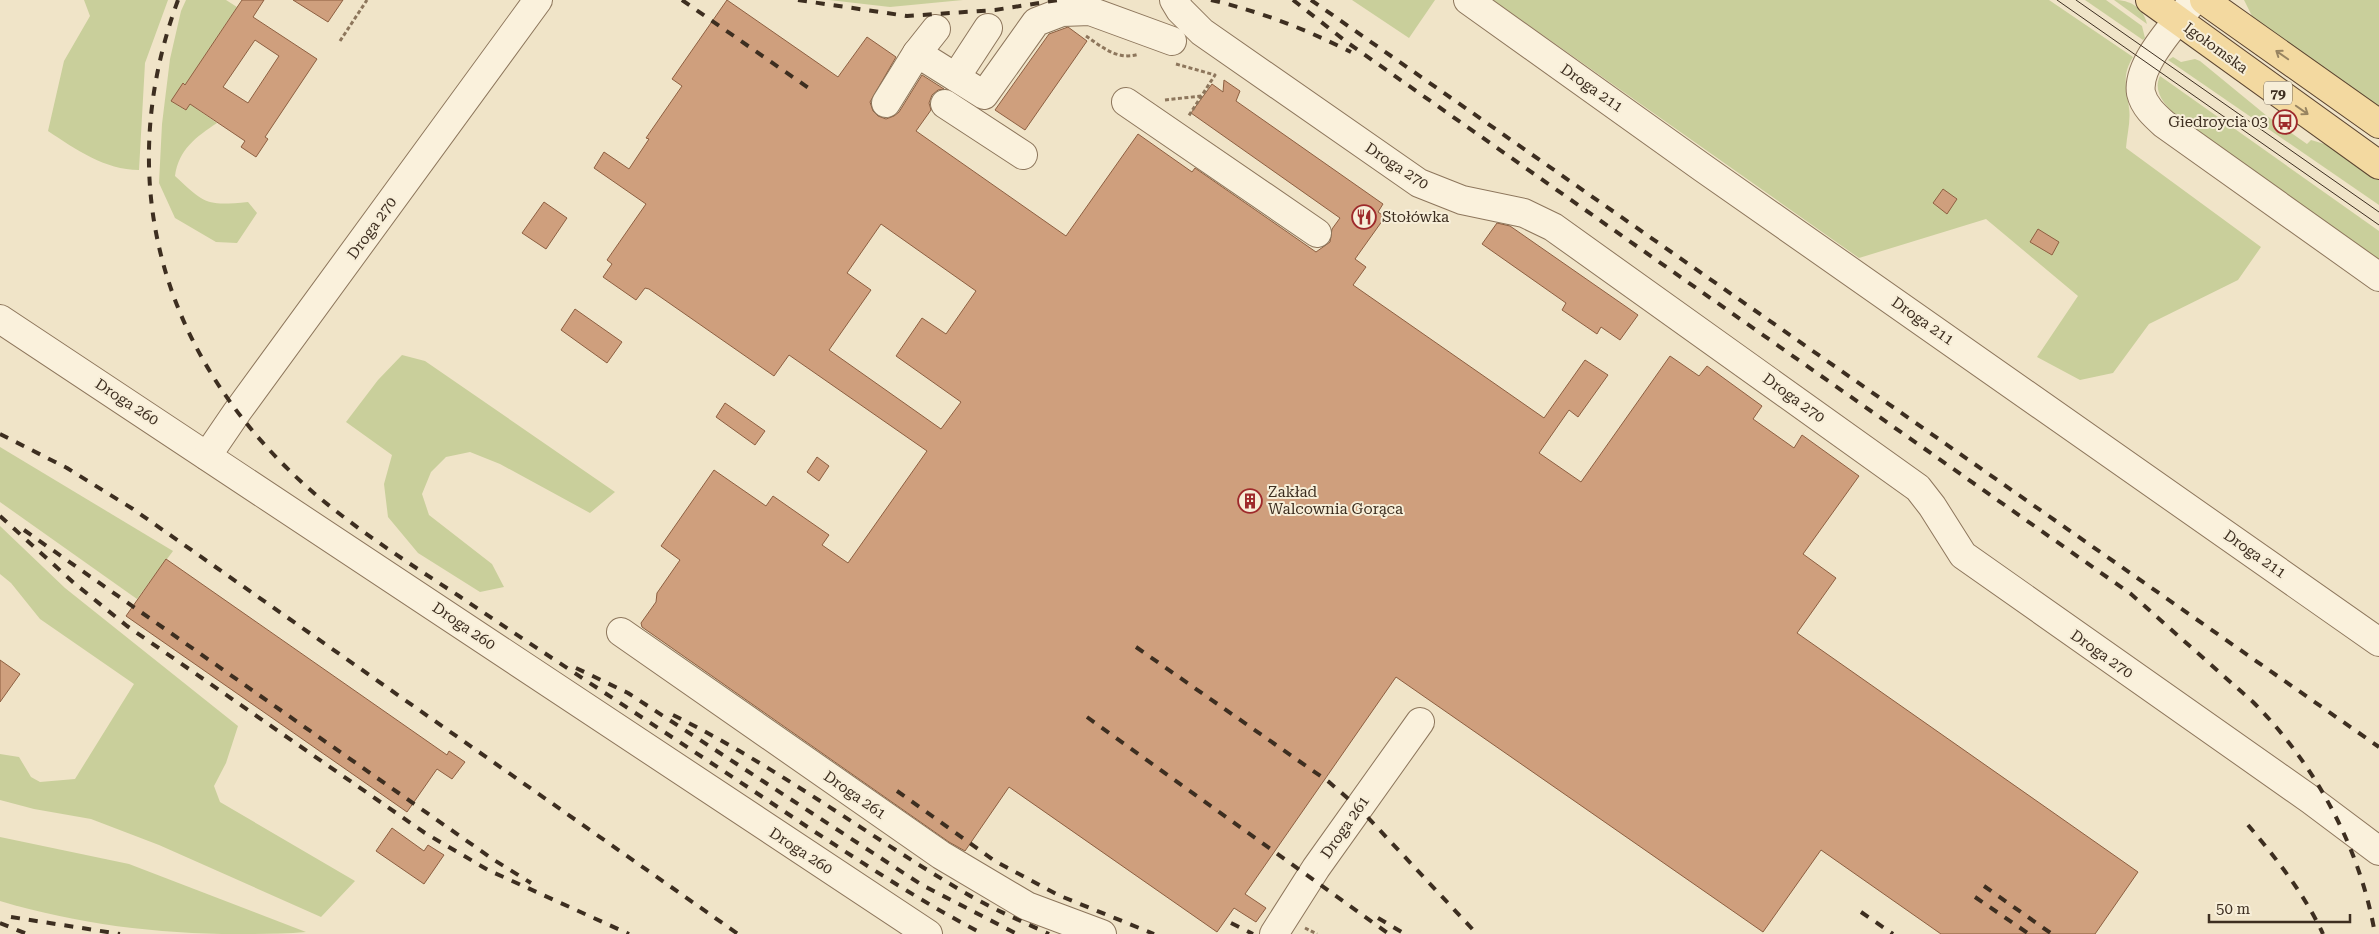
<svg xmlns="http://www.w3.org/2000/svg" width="2379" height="934" font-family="'Roboto Serif',serif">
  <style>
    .green { fill: #c9cf9b }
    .building { fill: #cf9f7d; stroke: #8d5f41; fill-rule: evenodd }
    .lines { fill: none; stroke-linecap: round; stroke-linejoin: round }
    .minor-casing { stroke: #8d765c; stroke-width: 30 }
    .major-casing { stroke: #5b4430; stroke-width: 30 }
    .path { stroke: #8d765c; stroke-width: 3; stroke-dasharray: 4 2.5; stroke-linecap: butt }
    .minor { stroke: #faf1dc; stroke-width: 28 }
    .major { stroke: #f3d9a0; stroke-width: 28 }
    .tram { stroke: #3d2e20; stroke-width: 1 }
    .rail { stroke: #3d2e20; stroke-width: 4; stroke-dasharray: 9 9; stroke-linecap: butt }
    .oneway { stroke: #988460 }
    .labels { text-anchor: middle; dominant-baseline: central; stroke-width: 4; stroke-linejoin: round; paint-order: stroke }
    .shield { fill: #f7eed8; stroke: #756857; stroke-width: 1 }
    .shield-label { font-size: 14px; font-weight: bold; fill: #3d2e20 }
    .street-label { font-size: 15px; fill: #3d2e20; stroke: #f7eed8 }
    .poi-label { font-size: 15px; fill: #3d2e20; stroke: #f7eed8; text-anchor: start }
  </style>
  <rect width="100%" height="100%" fill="#f0e4c8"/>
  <!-- green -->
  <g class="green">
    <path d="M84 0H168L145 63 139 170C105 170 75 149 48 131L64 61 90 16Z"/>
    <path d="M186 0H226L237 7 185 85 183 83 171 101 185 110 190 104 217 123C196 137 179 149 175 176 205 204 206 206 248 202L257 213 237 243 216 242 175 218 159 183 162 124 170 59 181 11Z"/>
    <path d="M829 0H963L890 7Z"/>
    <path d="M1352 0H1435L1409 38Z"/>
    <path d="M1493 0H2049L2133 57C2121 76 2127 88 2129 108 2131 120 2127 135 2126 148L2261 247 2238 280 2149 324 2113 373 2080 380 2037 357 2078 296 1986 219 1859 258Z"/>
    <path d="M2085 0H2106L2142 26 2145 38 2143 40Z"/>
    <path d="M2114 0C2130 0 2143 7 2147 24Z"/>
    <path d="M2244 0H2379V109L2254 20Z"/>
    <path d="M2173 57 2181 62 2195 59 2200 61 2267 116 2307 144 2311 140 2338 148 2379 177V205L2168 60Z"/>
    <path d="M2160 76 2379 231V263L2177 117C2166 106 2152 92 2160 76Z"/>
    <path d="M402 355 425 361 615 492 590 513 500 464 470 452 446 457 431 472 422 494 429 515 492 564 504 587 480 592 418 553 388 517 384 484 392 455 346 422 378 380Z"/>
    <path d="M0 447 173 551 137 599 0 502Z"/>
    <path d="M0 526 65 588 238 726 226 763 214 786 220 802 355 881 321 917 159 845 91 819 34 809 0 800V754L19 757 31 777 40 782 75 779 134 684 40 619 11 583 0 574Z"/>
    <path d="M0 837 129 864 306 932C283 934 260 934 237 934 157 934 77 924 0 901Z"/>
  </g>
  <!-- building -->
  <g class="building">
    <path d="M242 0H264L253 17 317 59 265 137 268 139 256 157 241 147 245 141 190 104 186 110 171 101 183 83 185 85ZM255 40 279 56 248 103 223 87Z"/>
    <path d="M293 0H343L328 22Z"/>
    <path d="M727 0 838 77 867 37 896 57 870 102 873 111 878 116 886 119 894 116 899 112 922 75 944 89 938 90 932 95 929 103 931 110 916 131 1066 236 1138 134 1192 172 1195 168 1316 252 1330 242 1332 229 1340 218 1191 113 1212 84 1223 92 1224 80 1240 91 1236 101 1383 204 1378 212 1385 217 1355 259 1366 267 1353 285 1544 418 1585 360 1608 375 1578 417 1569 410 1539 453 1581 482 1670 356 1699 376 1707 366 1762 406 1753 419 1794 448 1802 435 1859 476 1803 554 1836 578 1797 633 2138 872 2095 934H1941L1821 850 1763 932 1396 677 1245 894 1266 908 1256 922 1234 908 1217 932 1009 787 965 851 949 842 642 627 641 623 656 602 657 593 680 560 661 546 714 470 766 506 773 496 829 535 822 545 848 563 927 451 789 355 774 376 649 289 645 288 636 300 603 277 612 264 607 260 646 204 594 168 604 152 629 169 649 139 646 138 682 86 672 79ZM881 224 976 291 946 334 922 318 896 356 961 402 941 429 829 350 871 290 847 273Z"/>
    <path d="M1068 27 1087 41 1025 130 995 110 1049 34Z"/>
    <path d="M1943 189 1957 199 1947 214 1933 203Z"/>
    <path d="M544 202 567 218 546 249 522 233Z"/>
    <path d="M1497 223 1510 226 1638 315 1620 340 1601 327 1597 334 1562 310 1566 303 1482 244Z"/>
    <path d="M2038 229 2059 242 2052 255 2030 242Z"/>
    <path d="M575 309 622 342 607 363 561 330Z"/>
    <path d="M725 403 765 431 755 445 716 417Z"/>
    <path d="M817 457 829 466 819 481 807 472Z"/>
    <path d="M166 559 447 755 449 751 465 762 452 779 437 769 407 812 126 616Z"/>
    <path d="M0 660 20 674 0 702Z"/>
    <path d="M392 828 424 851 428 845 444 855 424 884 376 851Z"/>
  </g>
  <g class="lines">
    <!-- minor casing -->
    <g class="minor-casing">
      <g id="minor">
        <path d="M1174 0 1180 10 1202 32 1419 183 1462 200 1524 213 1553 227 1918 488 1932 506 1963 555 2311 800 2379 851"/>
        <path d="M1468 0 1703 168 2379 642"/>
        <path d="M2194 0C2177 22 2136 64 2141 93 2144 106 2154 115 2164 124L2379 277"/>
        <path d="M917 53 936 29"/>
        <path d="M956 77 988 28"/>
        <path d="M1126 102 1317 233"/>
        <path d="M886 103 917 53 984 95 1036 22 1062 12 1090 11 1172 41"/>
        <path d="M945 104 1023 155"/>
        <path d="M0 319 928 934"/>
        <path d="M207 456 237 412 538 0"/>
        <path d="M621 632 941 855 1027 906 1102 934"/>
        <path d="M1274 934 1316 868 1420 722"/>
      </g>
    </g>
    <!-- major casing -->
    <g class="major-casing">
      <g id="major">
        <path d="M2150 0 2379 165"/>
        <path d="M2204 0 2379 124"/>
      </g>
    </g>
    <!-- path -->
    <g class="path">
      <path d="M1086 36C1102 47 1118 61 1139 54"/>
      <path d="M340 41 367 0"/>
      <path d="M1176 64 1215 75 1188 117"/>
      <path d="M1165 100 1201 96"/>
      <path d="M1305 928 1317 934"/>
    </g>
    <!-- minor -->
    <use href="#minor" class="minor"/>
    <!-- major -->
    <use href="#major" class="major"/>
    <!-- tram -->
    <g class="tram">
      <path d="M2057 0 2379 225"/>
      <path d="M2076 0 2379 212"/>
    </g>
    <!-- rail -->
    <g class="rail">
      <path d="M178 0C109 188 166 365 315 494 360 532 410 564 459 596 511 631 564 666 617 701 681 743 745 785 809 828 866 865 923 903 983 934"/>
      <path d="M682 0 810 89"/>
      <path d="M798 0 907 16 995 10 1058 0"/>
      <path d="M1211 0C1262 12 1305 29 1351 52"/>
      <path d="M1293 0 1348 43 2131 594 2253 702C2315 764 2360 847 2375 934"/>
      <path d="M1311 0 2379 747"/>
      <path d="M0 434 67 468 133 509 738 934"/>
      <path d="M0 516 74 583 127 626 425 833 488 870 629 934"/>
      <path d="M24 530 494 860 531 883"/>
      <path d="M1136 647 1329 782 1359 808 1477 934"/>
      <path d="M576 668 628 693 922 885 1017 934"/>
      <path d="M673 715C776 766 868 836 967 894 993 909 1021 921 1049 934"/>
      <path d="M1087 717 1389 934"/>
      <path d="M897 791 995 861 1058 895 1154 934"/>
      <path d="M2248 825C2276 858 2305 895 2323 934"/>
      <path d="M1984 886 2052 934"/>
      <path d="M1975 897 2029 934"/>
      <path d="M1861 912 1893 934"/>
      <path d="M11 917 120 934"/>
      <path d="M1378 918 1405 934"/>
      <path d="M0 923 27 934"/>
      <path d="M1231 923 1253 934"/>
    </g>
  </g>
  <!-- one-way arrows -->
  <defs><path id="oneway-shaft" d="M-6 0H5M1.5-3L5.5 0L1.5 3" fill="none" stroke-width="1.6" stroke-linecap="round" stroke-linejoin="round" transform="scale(1.25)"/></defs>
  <g class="oneway">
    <use href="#oneway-shaft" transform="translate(2282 55) rotate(-145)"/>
    <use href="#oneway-shaft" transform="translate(2302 110) rotate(35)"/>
  </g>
  <!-- icons -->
  <defs>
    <g id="bus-ring" transform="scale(1.25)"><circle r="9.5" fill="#f7eed8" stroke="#9e2a2b" stroke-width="1.5"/><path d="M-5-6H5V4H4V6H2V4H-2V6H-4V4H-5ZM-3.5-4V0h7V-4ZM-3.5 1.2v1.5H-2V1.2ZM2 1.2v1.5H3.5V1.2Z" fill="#9e2a2b"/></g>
    <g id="restaurant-ring" transform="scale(1.25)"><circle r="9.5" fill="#f7eed8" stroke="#9e2a2b" stroke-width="1.5"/><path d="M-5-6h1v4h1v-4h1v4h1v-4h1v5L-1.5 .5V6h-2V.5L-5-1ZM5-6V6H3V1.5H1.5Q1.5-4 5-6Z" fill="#9e2a2b"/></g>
    <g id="building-ring" transform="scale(1.25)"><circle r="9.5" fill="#f7eed8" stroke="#9e2a2b" stroke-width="1.5"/><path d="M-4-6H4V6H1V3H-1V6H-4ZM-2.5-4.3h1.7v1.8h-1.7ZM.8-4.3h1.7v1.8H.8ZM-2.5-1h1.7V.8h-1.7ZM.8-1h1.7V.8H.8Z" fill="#9e2a2b"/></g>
  </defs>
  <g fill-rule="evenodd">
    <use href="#bus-ring" x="2285" y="122"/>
    <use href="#restaurant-ring" x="1364" y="217"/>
    <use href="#building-ring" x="1250" y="501"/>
  </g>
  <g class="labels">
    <!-- shield labels -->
    <rect class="shield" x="2264" y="81.5" width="28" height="23" rx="4"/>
    <g class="shield-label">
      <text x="2278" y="93">79</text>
    </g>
    <!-- street labels -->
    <g class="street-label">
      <text transform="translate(2216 48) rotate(36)">Igołomska</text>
      <text transform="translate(1592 88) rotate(35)">Droga 211</text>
      <text transform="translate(1397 166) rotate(33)">Droga 270</text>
      <text transform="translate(372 228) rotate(-54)">Droga 270</text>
      <text transform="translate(1923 321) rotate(35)">Droga 211</text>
      <text transform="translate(1794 398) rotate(36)">Droga 270</text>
      <text transform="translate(127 402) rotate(33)">Droga 260</text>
      <text transform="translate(2255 554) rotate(35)">Droga 211</text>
      <text transform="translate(464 626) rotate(34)">Droga 260</text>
      <text transform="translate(2102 654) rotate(35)">Droga 270</text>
      <text transform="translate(855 795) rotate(35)">Droga 261</text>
      <text transform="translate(1345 827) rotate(-55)">Droga 261</text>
      <text transform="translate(801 851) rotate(33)">Droga 260</text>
    </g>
    <!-- poi labels -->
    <g class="poi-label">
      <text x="2268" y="122" text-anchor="end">Giedroycia 03</text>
      <text x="1382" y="217">Stołówka</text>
      <text x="1268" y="492">Zakład<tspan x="1268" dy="17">Walcownia Gorąca</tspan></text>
    </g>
  </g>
  <!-- scale -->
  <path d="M2209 914v8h141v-8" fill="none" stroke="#3d2e20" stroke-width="2.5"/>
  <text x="2216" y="914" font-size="15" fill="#3d2e20" stroke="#f7eed8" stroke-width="4" paint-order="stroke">50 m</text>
</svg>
